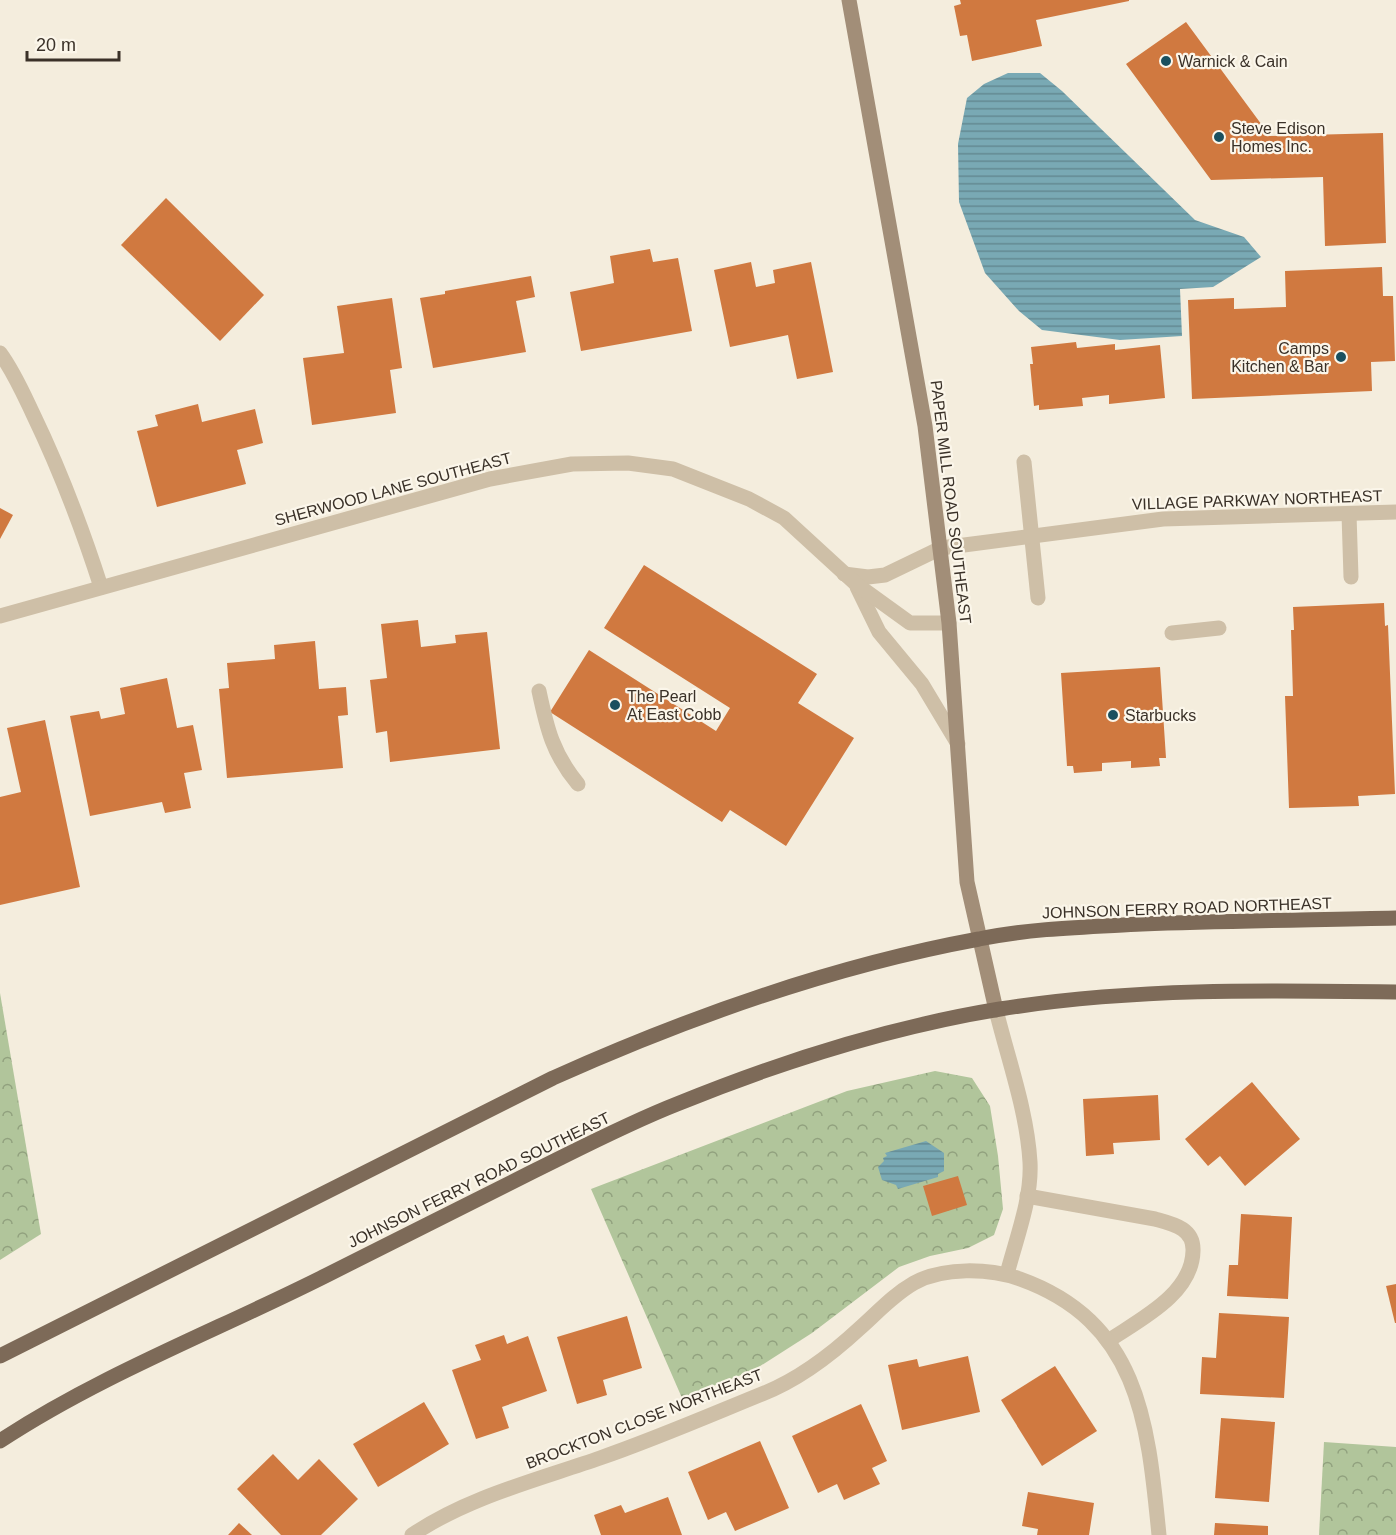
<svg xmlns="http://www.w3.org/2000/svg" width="1396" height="1535" font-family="Helvetica,sans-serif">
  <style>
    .forest { fill: url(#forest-crowns) }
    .water { fill: url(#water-rules) }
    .building { fill: #d07940 }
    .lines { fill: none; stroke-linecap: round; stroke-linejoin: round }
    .lane { stroke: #cebfa7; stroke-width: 15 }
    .street { stroke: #cebfa7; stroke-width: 15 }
    .secondary { stroke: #a28e78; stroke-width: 15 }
    .primary { stroke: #7d6a58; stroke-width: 15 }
    .poi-dot { fill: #1a505f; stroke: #fbf6ea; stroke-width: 2 }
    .labels { text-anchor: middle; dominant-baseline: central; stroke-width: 4.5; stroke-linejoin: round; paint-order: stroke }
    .poi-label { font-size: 16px; fill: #3a3128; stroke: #fbf6ea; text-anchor: start }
    .street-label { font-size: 16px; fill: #3a3128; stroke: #fbf6ea }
  </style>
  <defs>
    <pattern id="forest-crowns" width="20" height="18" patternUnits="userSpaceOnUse" patternTransform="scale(1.5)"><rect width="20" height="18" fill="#b1c59b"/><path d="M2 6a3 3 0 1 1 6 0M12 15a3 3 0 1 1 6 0" fill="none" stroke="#91a17e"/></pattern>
    <pattern id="water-rules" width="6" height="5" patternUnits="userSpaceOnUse" patternTransform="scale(1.5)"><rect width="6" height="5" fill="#79a9b4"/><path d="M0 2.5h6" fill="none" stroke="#648a92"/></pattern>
  </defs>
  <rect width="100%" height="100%" fill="#f4eddd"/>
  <!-- forest -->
  <g class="forest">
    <path d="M0 993 41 1234 0 1260Z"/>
    <path d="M935 1071 972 1078 990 1106 998 1156 1003 1209 994 1235 968 1248 930 1256 899 1267 812 1333 754 1370 682 1398 591 1189 847 1091Z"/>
    <path d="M1324 1442 1396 1447V1535H1319Z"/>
  </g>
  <!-- water -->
  <g class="water">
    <path d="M1008 73H1040L1062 91 1195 220 1244 237 1261 257 1213 287 1180 289 1182 336 1120 340 1042 330 1019 311 985 273 959 202 958 144 967 98 984 84Z"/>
    <path d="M926 1141 944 1153V1171L938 1174V1177L898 1189 896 1185 882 1180 878 1167 884 1161 883 1158 887 1156 885 1153Z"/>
  </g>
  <!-- building -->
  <g class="building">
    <path d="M960 0H1129V1L1036 20 1042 46 972 61 967 35 960 36 954 6 961 4Z"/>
    <path d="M1186 22 1270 136 1383 133 1386 243 1325 246 1323 177 1211 180 1126 64Z"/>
    <path d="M166 198 264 295 220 341 121 245Z"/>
    <path d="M650 249 653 262 678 258 692 331 581 351 570 292 614 283 610 256Z"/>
    <path d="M751 262 756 287 775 283 773 270 811 262 833 372 797 379 788 335 730 347 714 270Z"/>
    <path d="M1382 267 1383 296H1393L1395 361 1371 362 1372 391 1192 399 1188 300 1234 298V309L1286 307 1285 271Z"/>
    <path d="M531 276 535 297 516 301 526 352 433 368 420 298 445 294V291Z"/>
    <path d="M392 298 402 368 390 370 396 413 312 425 303 358 344 353 337 306Z"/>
    <path d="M1076 342 1077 348 1115 344V350L1160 345 1165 398 1109 404V395L1082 398 1083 406 1039 410V405L1034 406 1030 364H1033L1031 347Z"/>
    <path d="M198 404 202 422 255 409 263 443 237 450 246 484 157 507 137 431 158 426 155 415Z"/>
    <path d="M0 508 13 515 0 539Z"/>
    <path d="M644 565 817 674 798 703 854 738 786 846 730 810 722 822 550 712 589 650 716 731 730 708 604 628Z"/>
    <path d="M1384 603 1385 626 1388 625 1395 794 1358 796 1359 806 1289 808 1285 696H1293L1291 630H1294L1293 607Z"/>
    <path d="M418 620 421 647 456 643 455 635 487 632 500 749 390 762 387 731 376 733 370 680 387 678 381 624Z"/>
    <path d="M315 641 319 689 346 687 348 715 338 716 343 768 227 778 219 689 229 688 227 663 275 659 274 645Z"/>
    <path d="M1160 667 1166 758H1159L1160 766 1131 768V761L1102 763V771L1074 773 1073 766H1067L1061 673Z"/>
    <path d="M167 678 177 728 193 725 202 770 184 773 191 808 165 813 162 802 90 816 70 716 99 711 101 719 125 714 120 688Z"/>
    <path d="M45 720 80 887 0 905V797L21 792 7 728Z"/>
    <path d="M1252 1082 1300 1139 1245 1186 1220 1156 1208 1166 1185 1139Z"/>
    <path d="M1158 1095 1160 1140 1113 1143 1114 1154 1086 1156 1083 1099Z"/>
    <path d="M958 1176 967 1205 932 1216 923 1186Z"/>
    <path d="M1241 1214 1292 1217 1288 1299 1227 1296 1229 1265H1238Z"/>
    <path d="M1396 1284V1323H1395L1386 1286Z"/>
    <path d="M1219 1313 1289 1317 1284 1398 1200 1394 1202 1357 1216 1358Z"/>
    <path d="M627 1316 642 1368 603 1380 607 1395 577 1404 557 1337Z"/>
    <path d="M504 1335 507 1344 528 1336 547 1391 502 1407 509 1428 476 1439 452 1370 481 1360 475 1345Z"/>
    <path d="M968 1356 980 1412 902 1430 888 1365 917 1359 919 1367Z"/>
    <path d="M1055 1366 1097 1431 1042 1466 1001 1400Z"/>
    <path d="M424 1402 449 1444 378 1487 353 1444Z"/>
    <path d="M861 1404 887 1461 872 1468 880 1484 844 1500 837 1484 818 1493 792 1436Z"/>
    <path d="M1221 1418 1275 1422 1269 1502 1215 1498Z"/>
    <path d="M760 1441 789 1508 735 1531 726 1512 708 1520 688 1472Z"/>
    <path d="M273 1454 298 1480 319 1459 358 1499 321 1535H281L237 1489Z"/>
    <path d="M1028 1492 1094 1503 1089 1535H1037L1038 1529 1022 1526Z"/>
    <path d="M668 1497 682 1535H601L594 1515 621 1505 625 1513Z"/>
    <path d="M239 1523 252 1535H228Z"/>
    <path d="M1215 1523 1268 1526V1535H1214Z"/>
  </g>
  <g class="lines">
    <!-- lane -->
    <g class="lane">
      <path d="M1024 462 1038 598"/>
      <path d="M1349 514 1351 577"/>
      <path d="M1172 633 1219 628"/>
      <path d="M539 691C547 729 553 754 578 784"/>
    </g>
    <!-- street -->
    <g class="street">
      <path d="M0 353C14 372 23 393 33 414 60 470 82 528 101 587"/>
      <path d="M844 574 868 577 885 575 941 548 1163 519 1396 512"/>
      <path d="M857 587 879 632 922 684 958 744"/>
      <path d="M0 616 490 479 572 464 628 463 673 469 749 499 784 518 856 584 910 623H949"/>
      <path d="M996 1010C1008 1059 1027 1111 1030 1162 1032 1199 1016 1239 1007 1274"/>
      <path d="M1027 1196 1155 1219C1173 1224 1194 1228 1193 1251 1192 1294 1141 1319 1108 1341"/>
      <path d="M412 1535C468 1497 537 1480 600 1458 655 1439 708 1416 762 1394 798 1380 832 1354 860 1328 878 1312 893 1295 914 1283 943 1267 989 1268 1020 1279 1140 1322 1148 1424 1159 1535"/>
    </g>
    <!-- secondary -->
    <path class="secondary" d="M849 0 925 426 949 623 967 882 996 1010"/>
    <!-- primary -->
    <g class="primary">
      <path d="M0 1356 553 1078C689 1017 832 966 979 939 1032 928 1088 927 1142 924 1226 921 1311 920 1396 918"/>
      <path d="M0 1441C102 1374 218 1330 327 1275 394 1241 461 1208 528 1174 577 1150 626 1124 677 1104 780 1062 890 1027 1000 1009 1131 988 1264 990 1396 992"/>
    </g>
  </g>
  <!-- markers -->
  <g class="poi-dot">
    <circle cx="1166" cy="61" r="6"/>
    <circle cx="1219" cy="137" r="6"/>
    <circle cx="1341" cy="357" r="6"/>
    <circle cx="615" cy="705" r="6"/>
    <circle cx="1113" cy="715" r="6"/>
  </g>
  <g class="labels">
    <!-- poi labels -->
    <g class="poi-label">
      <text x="1178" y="61">Warnick &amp; Cain</text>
      <text x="1231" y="128">Steve Edison<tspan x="1231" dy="18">Homes Inc.</tspan></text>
      <text x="1329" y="348" text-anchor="end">Camps<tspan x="1329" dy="18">Kitchen &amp; Bar</tspan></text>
      <text x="627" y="696">The Pearl<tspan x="627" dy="18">At East Cobb</tspan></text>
      <text x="1125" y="715">Starbucks</text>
    </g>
    <!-- street labels -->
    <g class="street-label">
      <text transform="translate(393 489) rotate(-15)">SHERWOOD LANE SOUTHEAST</text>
      <text transform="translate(1257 500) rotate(-2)">VILLAGE PARKWAY NORTHEAST</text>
      <text transform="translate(951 502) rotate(83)">PAPER MILL ROAD SOUTHEAST</text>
      <text transform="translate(1187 908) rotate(-2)">JOHNSON FERRY ROAD NORTHEAST</text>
      <text transform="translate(479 1180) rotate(-26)">JOHNSON FERRY ROAD SOUTHEAST</text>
      <text transform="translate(644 1419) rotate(-21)">BROCKTON CLOSE NORTHEAST</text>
    </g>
  </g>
  <!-- scale -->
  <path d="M27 51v9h92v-9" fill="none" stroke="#3a3128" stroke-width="3"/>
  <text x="36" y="51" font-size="18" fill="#3a3128" stroke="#fbf6ea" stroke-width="4.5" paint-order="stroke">20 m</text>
</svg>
